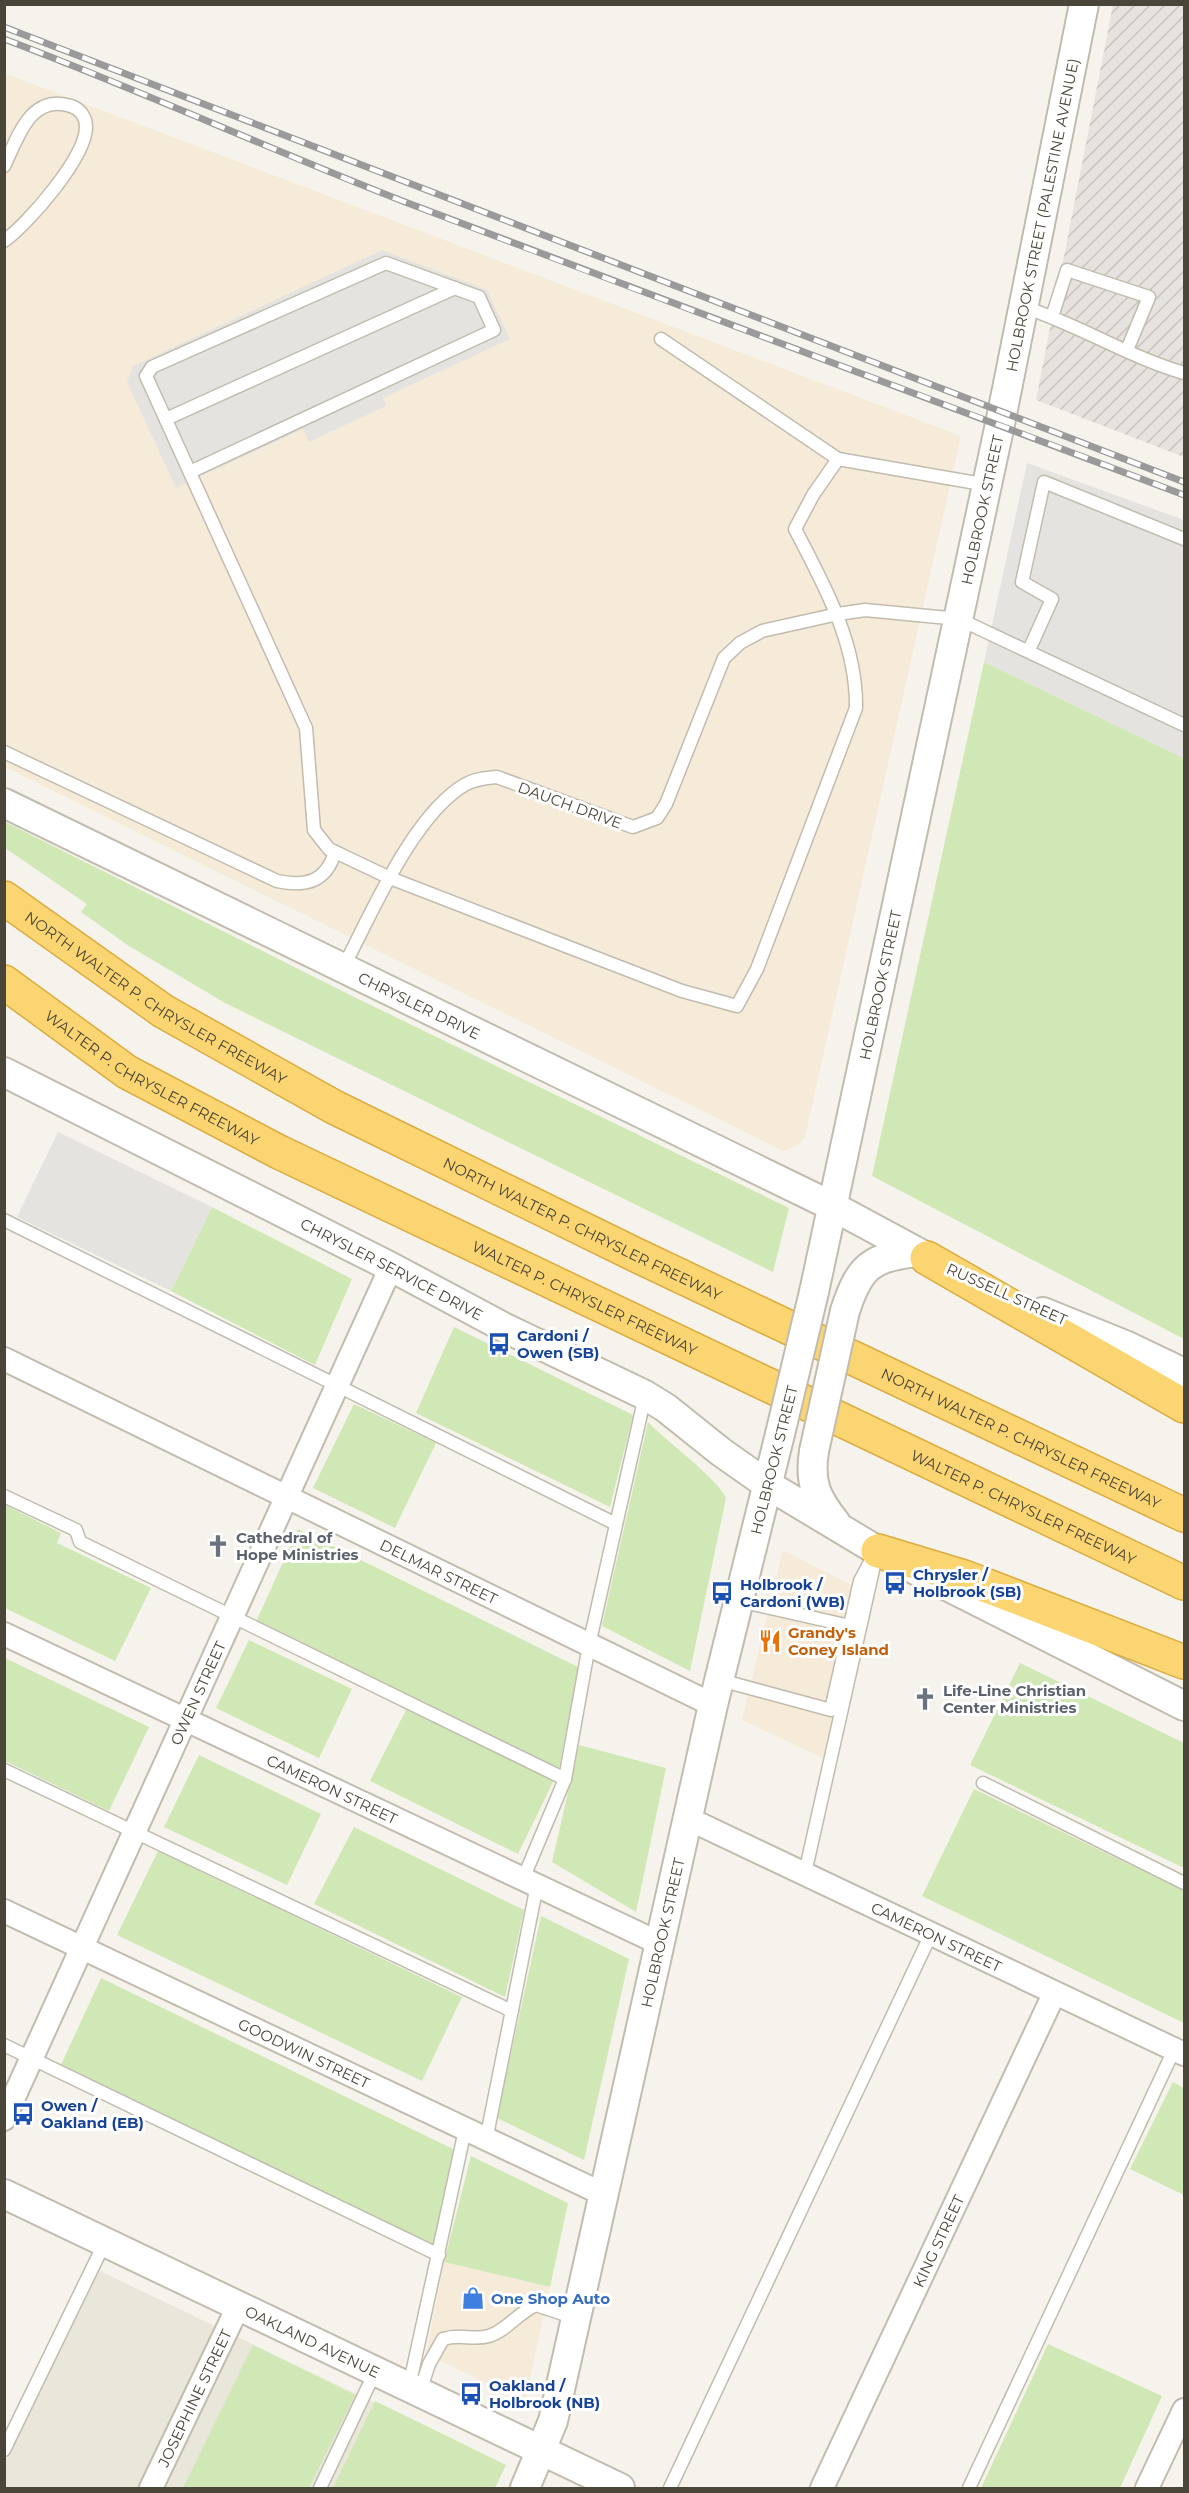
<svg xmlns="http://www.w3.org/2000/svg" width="1189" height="2493" font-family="Montserrat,sans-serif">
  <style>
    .residential { fill: #e9e6da }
    .commercial { fill: #f6ebd9 }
    .industrial { fill: url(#industrial-furrows) }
    .green { fill: #cfe8b6 }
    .parking { fill: #e5e3e0 }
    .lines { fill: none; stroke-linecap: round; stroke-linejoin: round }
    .service-casing { stroke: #c1bcae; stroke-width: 15 }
    .minor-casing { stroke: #c1bcae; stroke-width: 26 }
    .tertiary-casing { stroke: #c1bcae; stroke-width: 32 }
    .motorway-casing { stroke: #dbac41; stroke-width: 36 }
    .service { stroke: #fff; stroke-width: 12 }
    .minor { stroke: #fff; stroke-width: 22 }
    .tertiary { stroke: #fff; stroke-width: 28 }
    .motorway { stroke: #fad572; stroke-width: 33 }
    .rail-casing { stroke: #9a9a9a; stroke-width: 7 }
    .rail { stroke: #fff; stroke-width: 4.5; stroke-dasharray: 14; stroke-linecap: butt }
    .tertiary-bridge-casing { stroke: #c1bcae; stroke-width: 32; stroke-linecap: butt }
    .tertiary-bridge { stroke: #fff; stroke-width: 28 }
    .labels { text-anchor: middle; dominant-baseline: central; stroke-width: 6; stroke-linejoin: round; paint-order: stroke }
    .street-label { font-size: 15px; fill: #4a4539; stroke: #fff }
    .transit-label { font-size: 15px; font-weight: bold; fill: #164399; stroke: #fff; text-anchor: start }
    .worship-label { font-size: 15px; font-weight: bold; fill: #5b616d; stroke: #fff; text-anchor: start }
    .food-label { font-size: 15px; font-weight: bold; fill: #c56008; stroke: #fff; text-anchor: start }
    .shop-label { font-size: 15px; font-weight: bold; fill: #366cbe; stroke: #fff; text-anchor: start }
  </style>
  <defs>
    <pattern id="industrial-furrows" width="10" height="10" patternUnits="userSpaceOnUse" patternTransform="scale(1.5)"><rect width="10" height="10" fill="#e6e2dd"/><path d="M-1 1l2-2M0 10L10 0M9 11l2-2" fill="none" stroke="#c7c3be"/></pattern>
  </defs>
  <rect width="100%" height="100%" fill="#f6f3ec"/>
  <!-- residential -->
  <path class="residential" d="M98 2270 502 2464 490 2488H5L4 2463Z"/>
  <!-- commercial -->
  <g class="commercial">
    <path d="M4 73 961 436 805 1137 799 1145 783 1151 5 767Z"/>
    <path d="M783 1550 863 1591 827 1760 742 1720Z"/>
    <path d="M444 2262 550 2287 525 2402 426 2354Z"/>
  </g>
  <!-- industrial -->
  <path class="industrial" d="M1113 5H1184V457L1036 400Z"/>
  <!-- green -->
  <g class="green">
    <path d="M984 662 1184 758V1339L872 1176Z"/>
    <path d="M5 822 350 995 789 1208 773 1272 225 1003 129 946 81 912 87 904 5 848Z"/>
    <path d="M212 1207 352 1279 315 1365 171 1291Z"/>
    <path d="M454 1327 633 1415 610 1507 416 1413Z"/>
    <path d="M354 1404 436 1443 395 1528 313 1488Z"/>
    <path d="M648 1422C667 1442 717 1478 726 1498L690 1671 602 1626Z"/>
    <path d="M5 1505 61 1533 57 1543 151 1588 115 1661 5 1608Z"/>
    <path d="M298 1529 578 1667 559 1769 256 1622Z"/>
    <path d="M249 1640 352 1689 319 1758 216 1708Z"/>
    <path d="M5 1658 149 1727 109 1811 5 1761Z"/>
    <path d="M1020 1663 1184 1743V1868L970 1765Z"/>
    <path d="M408 1706 555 1778 518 1854 370 1781Z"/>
    <path d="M579 1745 666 1768 636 1912 552 1862Z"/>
    <path d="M199 1755 321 1814 287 1885 164 1827Z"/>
    <path d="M974 1789 1184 1891V2023L922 1896Z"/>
    <path d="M354 1827 524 1910 505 1997 314 1904Z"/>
    <path d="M158 1851 462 1997 422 2081 117 1935Z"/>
    <path d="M541 1916 629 1959 584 2160 497 2118Z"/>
    <path d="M101 1978 455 2150 435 2247 60 2067Z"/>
    <path d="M1173 2082 1184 2088V2195L1130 2169Z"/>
    <path d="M471 2156 568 2203 550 2287 444 2262Z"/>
    <path d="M1048 2344 1162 2396 1120 2488H981Z"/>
    <path d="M253 2345 355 2395 309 2488H183Z"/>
    <path d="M375 2401 506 2465 495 2488H333Z"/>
  </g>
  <!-- parking -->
  <g class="parking">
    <path d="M382 250 487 290 510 339 383 398 386 406 309 442 303 429 176 488 127 382 133 366Z"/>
    <path d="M1027 463 1184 520V758L984 662Z"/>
    <path d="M58 1132 212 1207 171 1291 17 1217Z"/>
  </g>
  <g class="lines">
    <!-- service casing -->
    <g class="service-casing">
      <g id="service">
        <path d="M4 166C18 138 30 93 71 106 80 109 86 117 86 127 86 157 29 223 4 241"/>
        <path d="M1024 307C1079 325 1129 357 1184 373"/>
        <path d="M1052 317 1067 270 1149 297 1127 350"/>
        <path d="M661 339 838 459 988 485"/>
        <path d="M166 419 455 288"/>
        <path d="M190 472 494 330 479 297 386 263 152 367 146 376 306 728 314 830 329 849 390 878 682 991 737 1006 757 969 856 708C857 643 824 585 795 529L813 495 838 459"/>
        <path d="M1029 650 1052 599 1022 582 1044 482 1184 539"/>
        <path d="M4 752 277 881C306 887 326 882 335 852"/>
        <path d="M343 968C371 915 413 814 466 784 475 779 486 778 497 777L633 827 657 818 666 804 724 658 740 643 762 631 838 614 865 610 959 619 1184 725"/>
        <path d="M4 1220 614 1523"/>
        <path d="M4 1496 76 1530 80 1542 565 1779"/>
        <path d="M739 1601 850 1626"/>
        <path d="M720 1680 831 1710 860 1581 870 1562"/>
        <path d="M4 1770 512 2011"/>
        <path d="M983 1783 1184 1883"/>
        <path d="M805 1873 877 1552"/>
        <path d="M523 1879 565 1779 589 1645 645 1396"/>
        <path d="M4 2045 439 2255"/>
        <path d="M486 2140 537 1885"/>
        <path d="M409 2387 465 2130"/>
        <path d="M420 2392 429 2364 443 2339C462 2333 471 2341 489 2336 506 2331 519 2312 536 2305L575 2318"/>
        <path d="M4 2450 105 2242"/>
        <path d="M320 2488 375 2372"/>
        <path d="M670 2488 931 1934"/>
        <path d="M969 2488 1174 2050"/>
      </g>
    </g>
    <!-- minor casing -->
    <g class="minor-casing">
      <g id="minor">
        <path id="s1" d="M4 1359 713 1705"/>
        <path id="s2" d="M4 1634 661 1944"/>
        <path id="s3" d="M689 1819 1184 2054"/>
        <path id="s4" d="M4 1911 603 2194"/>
        <path id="s5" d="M4 2119 391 1267"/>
        <path id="s6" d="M151 2488 238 2307"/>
        <path id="s7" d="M822 2488 1054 1994"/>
        <path d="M1147 2488 1184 2410"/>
      </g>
    </g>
    <!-- tertiary casing -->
    <g class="tertiary-casing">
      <g id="tertiary">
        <path id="s8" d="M4 803 834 1207 947 1268"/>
        <path id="s9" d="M4 1072 391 1267 507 1329 645 1395 666 1408 721 1452 768 1485 878 1551 1184 1706"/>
        <path id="s10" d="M814 1292 1000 424 1084 4"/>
        <path d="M845 1311C859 1267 871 1257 916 1252"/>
        <path d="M1043 1312 1125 1345 1184 1373"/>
        <path d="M814 1451C809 1483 816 1498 836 1523"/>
        <path id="s11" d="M4 2194 620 2488"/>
        <path id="s12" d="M525 2488 553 2421 713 1705 780 1434"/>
      </g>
    </g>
    <!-- motorway casing -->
    <g class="motorway-casing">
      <g id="motorway">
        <path id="s13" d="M4 898 163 1011 334 1107 636 1255 1184 1515"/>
        <path id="s14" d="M4 982 127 1072 279 1152 1184 1583"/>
        <path d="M927 1258 1184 1406"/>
        <path d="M878 1551 964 1577 1184 1662"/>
      </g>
    </g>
    <!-- service -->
    <use href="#service" class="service"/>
    <!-- minor -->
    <use href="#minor" class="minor"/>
    <!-- tertiary -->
    <use href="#tertiary" class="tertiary"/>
    <!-- motorway -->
    <use href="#motorway" class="motorway"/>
    <!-- rail casing -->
    <g class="rail-casing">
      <g id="rail">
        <path d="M4 27 1184 482"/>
        <path d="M4 39C140 90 271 150 405 202 664 301 925 396 1184 495"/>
      </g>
    </g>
    <!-- rail -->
    <use href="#rail" class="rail"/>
    <!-- tertiary-bridge casing -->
    <g class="tertiary-bridge-casing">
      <g id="tertiary-bridge">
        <path d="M780 1434 814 1292"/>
        <path d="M814 1451 845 1311"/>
      </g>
    </g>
    <!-- tertiary-bridge -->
    <use href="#tertiary-bridge" class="tertiary-bridge"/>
  </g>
  <!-- icons -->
  <defs>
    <g id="bus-bare" transform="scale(1.8)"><path d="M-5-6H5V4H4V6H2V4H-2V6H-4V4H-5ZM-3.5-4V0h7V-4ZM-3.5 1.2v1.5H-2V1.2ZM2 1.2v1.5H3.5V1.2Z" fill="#1a4fb4" stroke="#fff" stroke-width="2.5" paint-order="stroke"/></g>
    <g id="church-bare" transform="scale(1.8)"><path d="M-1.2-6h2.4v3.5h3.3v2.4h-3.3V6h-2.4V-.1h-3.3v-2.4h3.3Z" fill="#6b7280" stroke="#fff" stroke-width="2.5" paint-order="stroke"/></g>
    <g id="restaurant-bare" transform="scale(1.8)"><path d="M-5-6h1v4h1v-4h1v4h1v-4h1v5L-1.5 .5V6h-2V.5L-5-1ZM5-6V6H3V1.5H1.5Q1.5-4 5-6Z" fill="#e8710a" stroke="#fff" stroke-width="2.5" paint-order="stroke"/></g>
    <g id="shop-bare" transform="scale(1.8)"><path d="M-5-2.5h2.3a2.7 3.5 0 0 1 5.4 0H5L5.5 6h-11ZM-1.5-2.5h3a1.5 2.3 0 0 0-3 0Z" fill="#3f7fe0" stroke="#fff" stroke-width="2.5" paint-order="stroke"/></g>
  </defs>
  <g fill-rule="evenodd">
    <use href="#bus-bare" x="499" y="1344"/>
    <use href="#church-bare" x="218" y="1546"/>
    <use href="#bus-bare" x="895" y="1583"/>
    <use href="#bus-bare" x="722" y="1593"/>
    <use href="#restaurant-bare" x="770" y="1641"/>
    <use href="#church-bare" x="925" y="1699"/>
    <use href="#bus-bare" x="23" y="2114"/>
    <use href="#shop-bare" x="473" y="2298"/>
    <use href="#bus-bare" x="471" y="2394"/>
  </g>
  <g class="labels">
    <!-- street labels -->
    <g class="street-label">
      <text stroke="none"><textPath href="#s10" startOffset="1101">HOLBROOK STREET (PALESTINE AVENUE)</textPath></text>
      <text stroke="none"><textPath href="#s10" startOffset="800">HOLBROOK STREET</textPath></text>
      <text transform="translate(570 805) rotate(20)">DAUCH DRIVE</text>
      <text stroke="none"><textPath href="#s10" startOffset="314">HOLBROOK STREET</textPath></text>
      <text stroke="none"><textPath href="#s13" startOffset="182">NORTH WALTER P. CHRYSLER FREEWAY</textPath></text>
      <text stroke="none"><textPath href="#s8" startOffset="462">CHRYSLER DRIVE</textPath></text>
      <text stroke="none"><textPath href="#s14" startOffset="177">WALTER P. CHRYSLER FREEWAY</textPath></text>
      <text stroke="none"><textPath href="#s13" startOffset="668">NORTH WALTER P. CHRYSLER FREEWAY</textPath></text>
      <text stroke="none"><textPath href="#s9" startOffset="435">CHRYSLER SERVICE DRIVE</textPath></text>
      <text transform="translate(1007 1294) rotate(24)">RUSSELL STREET</text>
      <text stroke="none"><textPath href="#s14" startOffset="663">WALTER P. CHRYSLER FREEWAY</textPath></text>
      <text stroke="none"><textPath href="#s13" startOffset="1154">NORTH WALTER P. CHRYSLER FREEWAY</textPath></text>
      <text transform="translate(774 1460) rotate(-76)">HOLBROOK STREET</text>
      <text stroke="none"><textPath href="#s14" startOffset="1149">WALTER P. CHRYSLER FREEWAY</textPath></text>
      <text stroke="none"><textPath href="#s1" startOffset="484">DELMAR STREET</textPath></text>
      <text stroke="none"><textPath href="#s5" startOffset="468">OWEN STREET</textPath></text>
      <text stroke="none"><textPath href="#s2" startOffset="363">CAMERON STREET</textPath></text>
      <text stroke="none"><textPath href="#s12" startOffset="573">HOLBROOK STREET</textPath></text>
      <text stroke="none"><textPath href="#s3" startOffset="274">CAMERON STREET</textPath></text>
      <text stroke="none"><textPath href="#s4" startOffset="332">GOODWIN STREET</textPath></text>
      <text stroke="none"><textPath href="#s7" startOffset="273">KING STREET</textPath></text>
      <text stroke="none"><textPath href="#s11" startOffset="342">OAKLAND AVENUE</textPath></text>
      <text stroke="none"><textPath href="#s6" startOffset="100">JOSEPHINE STREET</textPath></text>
    </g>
    <!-- transit labels -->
    <g class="transit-label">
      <text x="517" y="1335">Cardoni /<tspan x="517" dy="17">Owen (SB)</tspan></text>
      <text x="913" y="1574">Chrysler /<tspan x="913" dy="17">Holbrook (SB)</tspan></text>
      <text x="740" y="1584">Holbrook /<tspan x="740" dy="17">Cardoni (WB)</tspan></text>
      <text x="41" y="2105">Owen /<tspan x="41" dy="17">Oakland (EB)</tspan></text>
      <text x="489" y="2385">Oakland /<tspan x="489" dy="17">Holbrook (NB)</tspan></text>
    </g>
    <!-- worship labels -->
    <g class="worship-label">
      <text x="236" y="1537">Cathedral of<tspan x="236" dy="17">Hope Ministries</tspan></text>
      <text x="943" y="1690">Life-Line Christian<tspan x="943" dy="17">Center Ministries</tspan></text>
    </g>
    <!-- food labels -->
    <g class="food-label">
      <text x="788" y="1632">Grandy's<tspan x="788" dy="17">Coney Island</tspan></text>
    </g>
    <!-- shop labels -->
    <g class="shop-label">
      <text x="491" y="2298">One Shop Auto</text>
    </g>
  </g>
  <!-- border -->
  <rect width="1189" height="2493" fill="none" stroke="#4a4539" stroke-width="12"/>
</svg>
